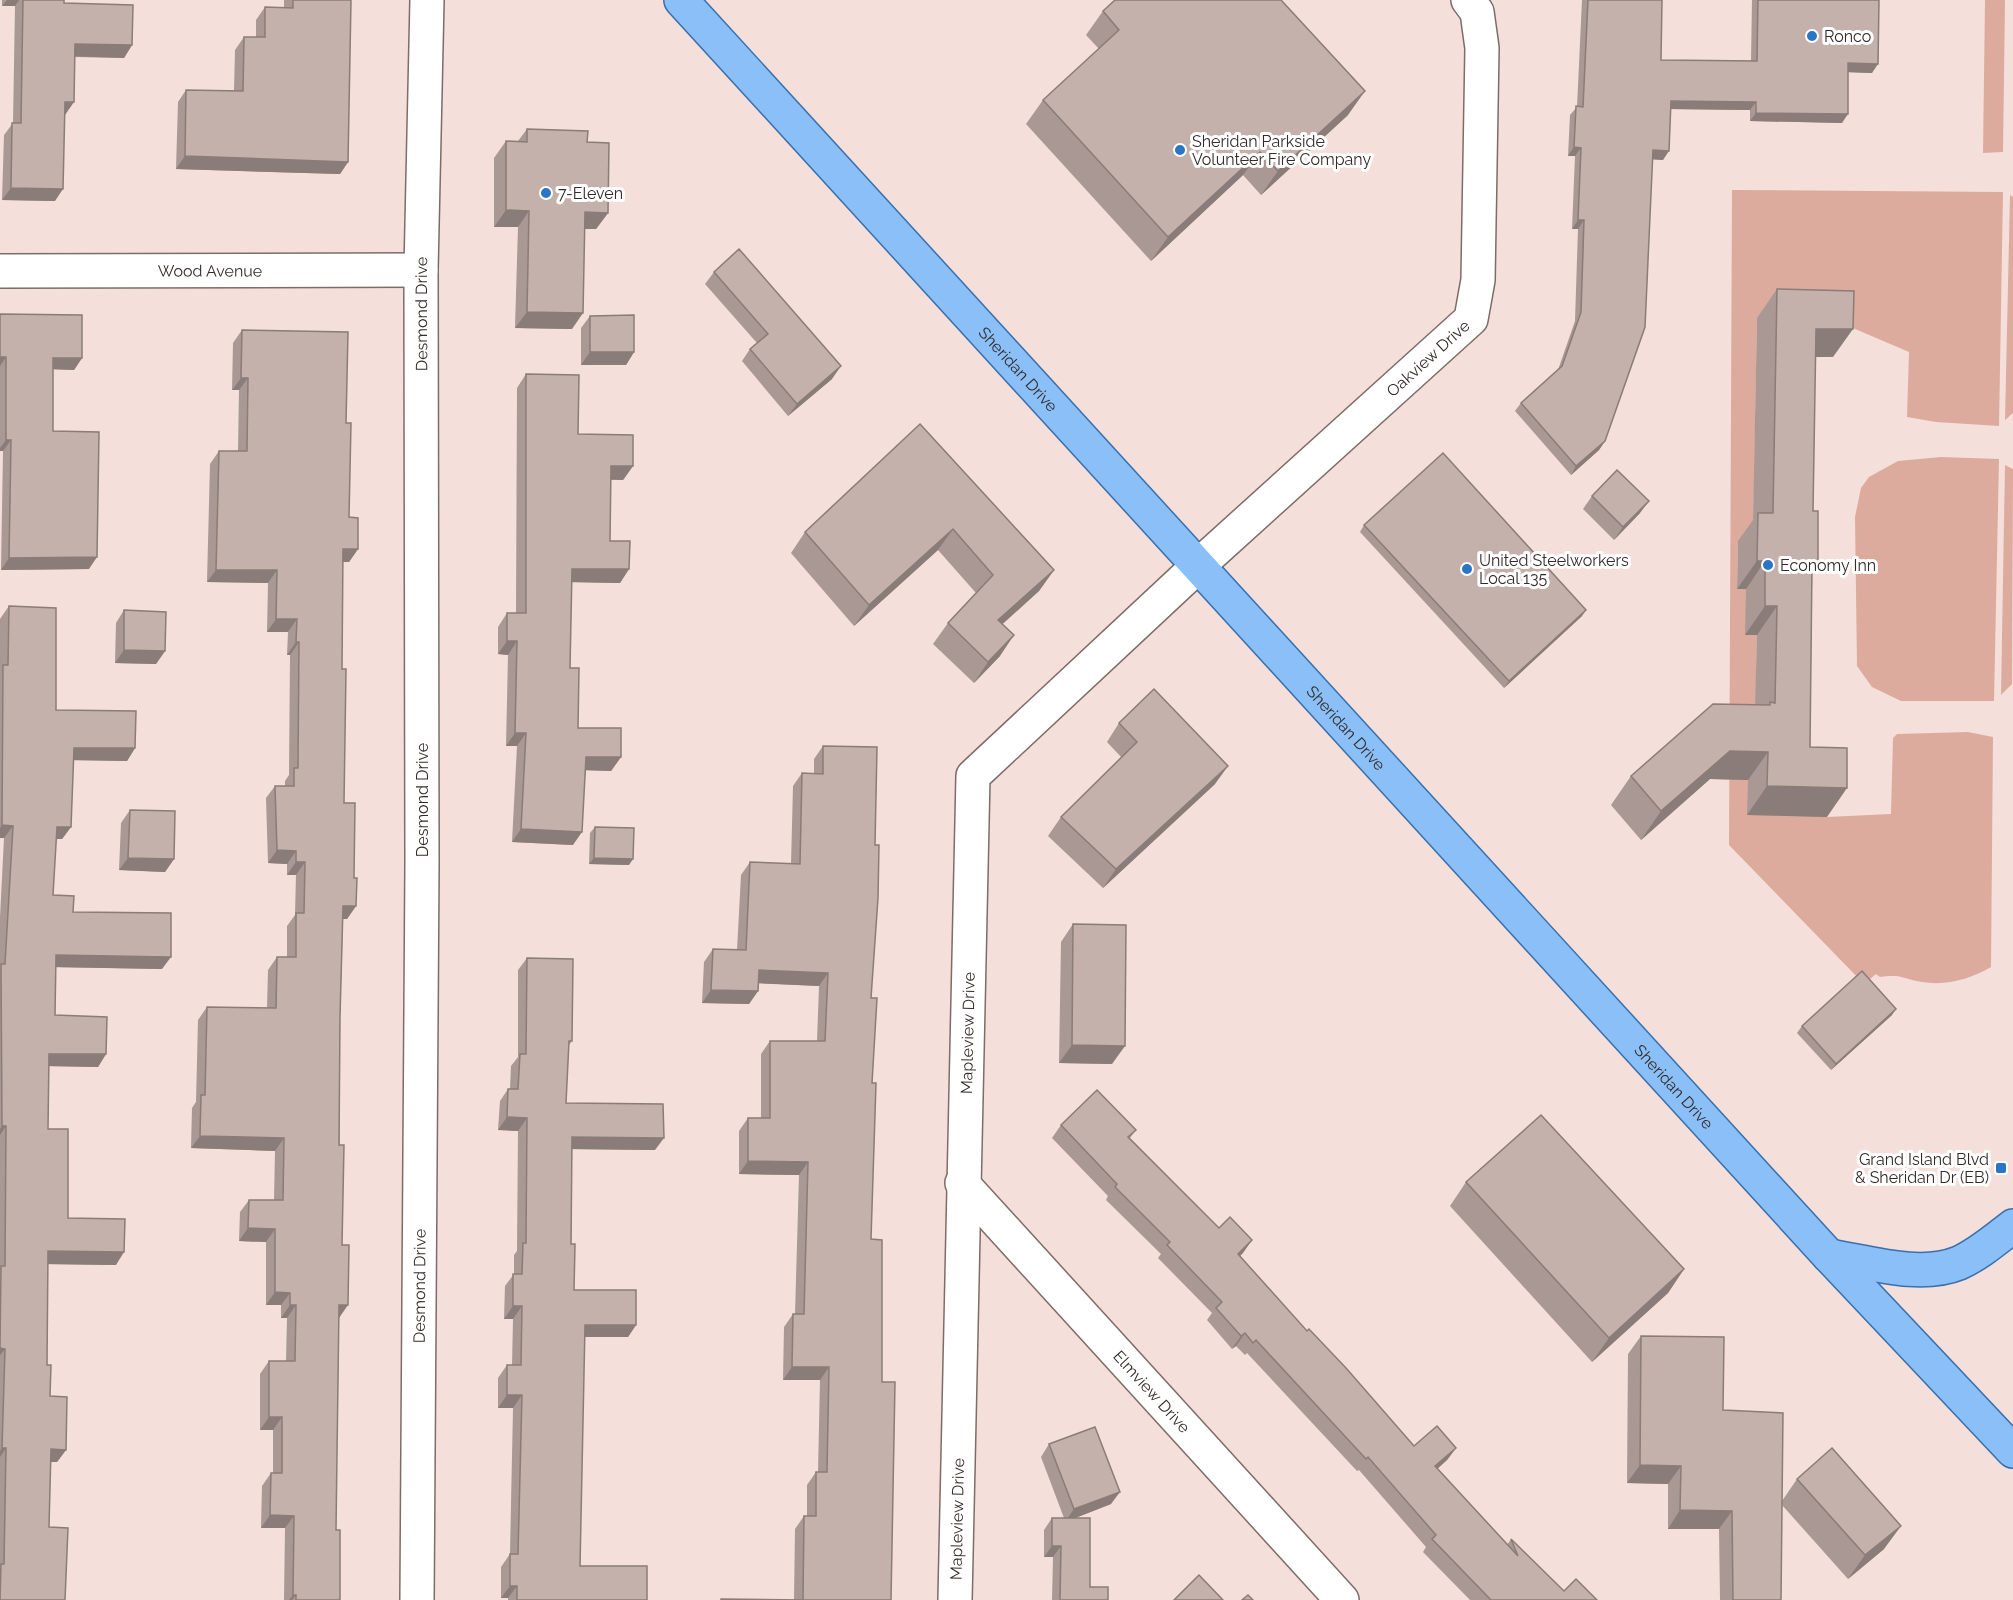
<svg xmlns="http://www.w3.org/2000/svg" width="2013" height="1600" font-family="Raleway,sans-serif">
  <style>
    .green { fill: #ddab9d }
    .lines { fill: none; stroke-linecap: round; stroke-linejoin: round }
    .minor-casing { stroke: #7e6c67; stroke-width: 36 }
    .major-casing { stroke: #3970ac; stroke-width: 36 }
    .minor { stroke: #fff; stroke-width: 33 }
    .major { stroke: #8abff8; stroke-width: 33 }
    .wall { fill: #a99893 }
    .shaded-wall { fill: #8a7c78 }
    .building { fill: #c5b1ab; stroke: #8a7c78; stroke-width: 1.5 }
    .poi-dot { fill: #2a76c6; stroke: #fff; stroke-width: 2 }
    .labels { text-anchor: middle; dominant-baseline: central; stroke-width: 6; stroke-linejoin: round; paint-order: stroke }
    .poi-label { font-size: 16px; fill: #332b29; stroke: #fff; text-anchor: start }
    .street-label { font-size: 16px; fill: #332b29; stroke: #fff }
  </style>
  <rect width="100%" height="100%" fill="#f4dfda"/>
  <!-- green -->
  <g class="green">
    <path d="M1985 0H2005L2003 152 1983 153Z"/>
    <path d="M1732 190 2003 192 1999 426 1936 422 1907 417 1909 352 1834 320 1757 318 1753 541 1738 542 1737 589H1746L1757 635 1755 732 1827 817 1891 814 1893 738 1897 734 1968 732 1993 737 1991 967C1971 979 1946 986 1922 982 1902 979 1903 974 1880 977L1876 974 1864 984 1729 845Z"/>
    <path d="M2010 195 2013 197V413L2005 420Z"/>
    <path d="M1941 457 1999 459 1994 701H1901L1872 687 1857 666 1855 517 1861 488 1869 477 1898 461Z"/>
    <path d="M2005 465 2013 469 2012 684 2001 695Z"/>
  </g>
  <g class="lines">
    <!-- minor casing -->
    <g class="minor-casing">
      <g id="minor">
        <path id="s1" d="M0 271 421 270"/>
        <path id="s2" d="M962 1183 1342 1600"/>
        <path id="s3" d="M417 1600 422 864 421 270 427 0"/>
        <path id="s4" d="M955 1600 973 776 1199 565 1471 319 1478 280 1482 48 1477 12 1468 0"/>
      </g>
    </g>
    <!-- major casing -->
    <g class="major-casing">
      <g id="major">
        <path id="s5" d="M681 0 1829 1256 2013 1451"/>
        <path d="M1829 1256C1868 1262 1920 1279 1959 1263 1979 1254 1996 1239 2013 1226"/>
      </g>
    </g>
    <!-- minor -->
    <use href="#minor" class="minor"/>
    <!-- major -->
    <use href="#major" class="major"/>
  </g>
  <!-- wall -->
  <g class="wall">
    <path d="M2 0H64V3L132 45 124 58 74 57 65 115 55 201 2 200 4 135 13 123 15 6H2Z"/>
    <path d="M284 0H351L348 162 340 174 176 169 178 102 186 90 234 91 235 50 244 37H256V20L265 7 284 8Z"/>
    <path d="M1582 0H1662L1661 60 1751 61 1752 0H1879L1872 73 1848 72 1842 123 1750 121V110L1671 109 1663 160 1652 159 1605 441 1599 450 1571 475 1515 411 1521 403 1558 370 1575 321 1578 229H1572L1575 156H1568L1570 115 1577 107Z"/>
    <path d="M1103 11 1348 115 1261 195 1243 175 1151 261 1026 124 1043 100 1099 49 1086 35Z"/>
    <path d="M527 129 587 142 608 213 596 229H585L572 329 515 328 518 227H494V158L506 141H518Z"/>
    <path d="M714 272 832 379 788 416 742 361 750 349 757 343 705 284Z"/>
    <path d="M1777 289 1833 357H1815L1810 747 1827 817 1747 815 1748 780 1710 779 1641 840 1611 805 1631 776 1755 705 1757 635H1745L1746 589H1737L1738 541 1753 520 1757 318Z"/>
    <path d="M0 314 82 358 74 370 53 369V431L89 569 1 570 3 451H0Z"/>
    <path d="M590 316 634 352 626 365H581V328Z"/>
    <path d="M242 330 346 423 349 517 358 549 349 562H343L342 669 344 803 354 878 356 906 347 919H343L340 1017 339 1317 336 1530 340 1600H284L285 1528H261L262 1486 271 1473H273V1430H260V1374L269 1361H286L287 1318H281V1305H266V1242L239 1241 240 1212 249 1200H274L275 1151 191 1148 192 1108 196 1102 198 1020 207 1007 267 1008 268 970 277 957H287V926L295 915 296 875H287V864L268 863 266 798 275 786H285V781L289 775 290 655H287L288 632H267L268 583 207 582 210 464 219 451H238L239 390H232L233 343Z"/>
    <path d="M526 374 578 434 633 466 623 480H611L610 541 629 569 620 583 572 582 570 668 578 728 621 757 611 771 586 770 573 845 512 842 517 746H506L508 655 498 654V627L507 613H516L517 388Z"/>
    <path d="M920 424 1054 570 1039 591 1002 624 1000 656 974 683 933 644 948 623 976 593 938 550 854 626 791 553 805 532Z"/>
    <path d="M1592 496 1640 513 1614 540 1583 509Z"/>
    <path d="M1364 525 1582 616 1504 688 1360 532Z"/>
    <path d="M9 606 56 710 135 748 127 761 73 760 71 827 62 839H56L53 895 73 912 162 969 56 967 55 1015 106 1054 98 1067 49 1066 48 1129 68 1218 116 1265 48 1264 47 1365 50 1396 66 1450 57 1462H50L49 1527 0 1600V917L4 838H0V619Z"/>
    <path d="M124 610 165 651 156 664 115 663 116 623Z"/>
    <path d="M1119 723 1215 784 1103 888 1048 836 1061 817 1122 758 1107 742Z"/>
    <path d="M823 746 871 998 872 1083 871 1239 882 1382 891 1600H721V1599L794 1600 795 1529 804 1516H807V1485L816 1472H818L820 1380H783L784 1327 793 1314H795L799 1175 739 1174V1131L748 1118H761V1054L770 1041H817L819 986 759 983 758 991 749 1004 702 1003 704 962 713 949 737 950 741 875 750 862 791 864 793 786 802 773H814V759Z"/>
    <path d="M130 810 174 859 165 872 119 870 121 823Z"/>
    <path d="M595 827 629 865 589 864 590 833Z"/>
    <path d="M1073 924 1112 1064 1059 1063 1061 942Z"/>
    <path d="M527 958 572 1041 569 1045 566 1103 655 1150 572 1149 571 1244 574 1290 636 1325 628 1337H584L580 1566 647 1600H508V1598H501V1567L510 1554 513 1408H498V1378L507 1365H512L513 1319H504L505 1286 514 1274V1255L517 1251 518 1131 498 1130 500 1101 508 1089H510L511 1066 518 1057V970Z"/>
    <path d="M1892 1015 1831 1070 1797 1033 1802 1026Z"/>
    <path d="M1061 1125 1136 1130 1130 1138 1219 1228 1252 1240 1240 1256 1307 1331 1414 1446 1456 1448 1447 1460 1437 1469 1507 1545 1511 1539 1564 1591 1597 1600H1470L1423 1552 1426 1547 1359 1470 1357 1471 1247 1353 1245 1355 1236 1346 1232 1349 1207 1320 1212 1313 1158 1258 1161 1254 1106 1200 1108 1196 1052 1138Z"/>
    <path d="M1466 1182 1684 1269 1668 1293 1592 1362 1450 1206Z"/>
    <path d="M1641 1336 1723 1410 1782 1501 1797 1479 1884 1549 1848 1579 1782 1505 1781 1600H1720L1719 1529H1668V1484L1627 1483 1628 1354Z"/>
    <path d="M1049 1444 1111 1504 1075 1518 1090 1587 1108 1600H1052L1053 1557H1044V1530L1052 1518H1064L1041 1457Z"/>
  </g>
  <!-- shaded-wall -->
  <g class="shaded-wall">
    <path d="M7 0H19L15 6H2Z"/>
    <path d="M75 44 132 45 124 58 66 56Z"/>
    <path d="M1848 63 1878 64 1872 73 1842 72Z"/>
    <path d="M1365 91 1348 115 1261 195 1278 171Z"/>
    <path d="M1671 101 1756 102 1750 110 1665 109Z"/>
    <path d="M65 102H74L65 115Z"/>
    <path d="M1756 113 1848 114 1842 123 1750 121Z"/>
    <path d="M1574 147 1581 148 1575 156H1568Z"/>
    <path d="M1653 150 1669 151 1663 160 1647 159Z"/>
    <path d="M1260 152 1243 175 1151 261 1168 237Z"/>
    <path d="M185 156 348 162 340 174 176 169Z"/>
    <path d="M11 188 63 189 55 201 2 200Z"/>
    <path d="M506 210 529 211 518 227H494Z"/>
    <path d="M585 212 608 213 596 229H573Z"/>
    <path d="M1578 220H1584L1578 229H1572Z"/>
    <path d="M527 312 583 313 572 329 515 328Z"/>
    <path d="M1816 329H1853L1833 357H1796Z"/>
    <path d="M590 352H634L626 365H581Z"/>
    <path d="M0 357H6L0 366Z"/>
    <path d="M53 358H82L74 370 45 369Z"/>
    <path d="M841 366 832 379 788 416 797 404Z"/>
    <path d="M241 378H248L239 390H232Z"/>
    <path d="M6 440H11L3 451H0V448Z"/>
    <path d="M1605 441 1599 450 1571 475 1576 466Z"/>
    <path d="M611 466H633L623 480 601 479Z"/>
    <path d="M1649 501 1640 513 1614 540 1623 527Z"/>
    <path d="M953 529 938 550 854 626 869 605Z"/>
    <path d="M343 549H358L349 562H334Z"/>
    <path d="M97 557 89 569 1 570 9 558Z"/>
    <path d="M1757 561H1765L1746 589H1737Z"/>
    <path d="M1812 564H1818L1798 592Z"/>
    <path d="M572 569H629L620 583 563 582Z"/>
    <path d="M216 570H277L268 583 207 582Z"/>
    <path d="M1054 570 1039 591 984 641 998 620Z"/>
    <path d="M1765 606H1777L1757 635H1745Z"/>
    <path d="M1586 610 1582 616 1504 688 1509 681Z"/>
    <path d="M276 619H297L288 632H267Z"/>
    <path d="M1014 635 1000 656 974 683 988 662Z"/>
    <path d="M507 641H517L508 655 498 654Z"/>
    <path d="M296 642H299L290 655H287Z"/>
    <path d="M124 650 165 651 156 664 115 663Z"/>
    <path d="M515 733H526L517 746H506Z"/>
    <path d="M74 748H135L127 761 65 760Z"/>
    <path d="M1730 751 1768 752 1748 780 1710 779 1641 840 1661 811Z"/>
    <path d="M586 757H621L611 771 577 770Z"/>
    <path d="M1228 766 1215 784 1103 888 1116 869Z"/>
    <path d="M1767 786 1847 788 1827 817 1747 815Z"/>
    <path d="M2 825 13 826 4 838H0V828Z"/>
    <path d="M57 827H71L62 839H48Z"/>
    <path d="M521 829 582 832 573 845 512 842Z"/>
    <path d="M277 850 296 851 287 864 268 863Z"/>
    <path d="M128 858 174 859 165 872 119 870Z"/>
    <path d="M594 858 633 859 629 865 589 864Z"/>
    <path d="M296 862H305L296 875H287Z"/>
    <path d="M343 906H356L347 919H334Z"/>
    <path d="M56 955 171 957 162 969 47 967Z"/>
    <path d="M759 970 828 973 819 986 750 983Z"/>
    <path d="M711 990 758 991 749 1004 702 1003Z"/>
    <path d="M1896 1009 1892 1015 1831 1070 1836 1064Z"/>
    <path d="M1072 1045 1125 1046 1112 1064 1059 1063Z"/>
    <path d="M49 1054H106L98 1067 41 1066Z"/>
    <path d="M507 1117 527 1118 518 1131 498 1130Z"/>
    <path d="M2 1126H6L0 1135V1129Z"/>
    <path d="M200 1136 284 1138 275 1151 191 1148Z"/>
    <path d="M572 1137 664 1138 655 1150 564 1149Z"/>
    <path d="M748 1161 808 1162 799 1175 739 1174Z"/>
    <path d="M248 1228 275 1229 266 1242 239 1241Z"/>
    <path d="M1252 1240 1243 1253 1230 1266 1238 1254Z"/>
    <path d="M48 1251 124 1252 116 1265 39 1264Z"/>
    <path d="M1684 1269 1668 1293 1592 1362 1609 1338Z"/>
    <path d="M275 1292 290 1293 281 1305H266Z"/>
    <path d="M290 1305H296L287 1318H281Z"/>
    <path d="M339 1305H348L339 1318Z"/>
    <path d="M513 1306H522L513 1319H504Z"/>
    <path d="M585 1325H636L628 1337H576Z"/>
    <path d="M1245 1333 1236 1346 1232 1349 1241 1336Z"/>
    <path d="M0 1348 5 1349 0 1355Z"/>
    <path d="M792 1367H829L820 1380H783Z"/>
    <path d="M507 1395H522L513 1408H498Z"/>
    <path d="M269 1417H282L273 1430H260Z"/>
    <path d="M2 1448H6L0 1457V1451Z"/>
    <path d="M1456 1448 1447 1460 1426 1479 1435 1466Z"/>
    <path d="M51 1449 66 1450 57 1462H42Z"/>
    <path d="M1640 1465 1681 1466 1668 1484 1627 1483Z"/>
    <path d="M1120 1492 1111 1504 1065 1522 1074 1509Z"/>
    <path d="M1680 1510 1732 1511 1719 1529H1668Z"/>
    <path d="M270 1515 294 1516 285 1528H261Z"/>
    <path d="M1901 1526 1884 1549 1848 1579 1865 1555Z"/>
    <path d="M1052 1546H1061L1053 1557H1044Z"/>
    <path d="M510 1586H517L508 1598H501Z"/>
    <path d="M293 1595H296L292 1600H289Z"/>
  </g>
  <!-- building -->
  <g class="building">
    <path d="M23 0H64V3L133 5 132 45 75 44 74 102H65L63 189 11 188 12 123H21Z"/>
    <path d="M293 0H351L348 162 185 156 186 90 243 91 244 37H265V7L293 8Z"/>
    <path d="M1115 0H1281L1365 91 1278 171 1260 152 1168 237 1043 100 1119 30 1103 11Z"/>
    <path d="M1588 0H1662L1661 60 1757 61 1758 0H1879L1878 64 1848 63V114L1756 113V102L1671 101 1669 151 1653 150 1645 327 1605 441 1576 466 1521 403 1562 366 1581 312 1584 220H1578L1581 148 1574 147 1576 106 1583 107Z"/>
    <path d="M527 129 588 131 587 142 609 143 608 213 585 212 583 313 527 312 529 211 506 210V141L527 142Z"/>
    <path d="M739 249 841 366 797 404 750 349 768 334 714 272Z"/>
    <path d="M1777 289 1854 291 1853 329H1816L1813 511H1818V564H1812L1810 747 1847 748V788L1767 786 1768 752 1730 751 1661 811 1631 776 1713 704 1770 705V702L1775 703 1777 606H1765V561H1757L1758 513H1773Z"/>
    <path d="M0 314 82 315V358H53V431L99 432 97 557 9 558 11 440H6V357H0Z"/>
    <path d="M634 315V352H590V316Z"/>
    <path d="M242 330 348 332 346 423H351L349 517 358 518V549H343L342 669H346L344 803H355L354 878H357L356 906H343L340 1017 339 1145H344L342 1245H349L348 1305H339L336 1530H340V1600H296V1595H293L294 1516 270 1515 271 1473H282V1417H269V1361H295L296 1305H290V1293L275 1292V1229L248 1228 249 1200H283L284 1138 200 1136 201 1095H205L207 1007 276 1008 277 957H296V913H304L305 862H296V851L277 850 275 786H294V768H298L299 642H296L297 619H276L277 570H216L219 451H247L248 378H241Z"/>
    <path d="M526 374 579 375 578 434 633 435V466H611L610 541H630L629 569H572L570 668H579L578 728H621V757H586L582 832 521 829 526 733H515L517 641H507V613H526Z"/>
    <path d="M920 424 1054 570 998 620 1014 635 988 662 948 623 993 575 953 529 869 605 805 532Z"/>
    <path d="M1443 453 1586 610 1509 681 1364 525Z"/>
    <path d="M1617 470 1649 501 1623 527 1592 496Z"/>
    <path d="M9 606 56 608V710L136 711 135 748H74L71 827H57L53 895 74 896 73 912 171 913V957L56 955 55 1015 107 1017 106 1054H49L48 1129H68V1218L125 1219 124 1252 48 1251 47 1365H51L50 1396 67 1397 66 1450 51 1449 49 1527 68 1528 65 1600H0L1 1564H4L6 1448H2L5 1349 0 1348 1 1266H5L6 1126H2L1 964H5L13 826 2 825 3 665H8Z"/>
    <path d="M124 610 166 612 165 651 124 650Z"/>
    <path d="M1154 689 1228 766 1116 869 1061 817 1137 742 1119 723Z"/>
    <path d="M823 746 877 747 875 845H879L878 898 871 998H877L872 1083H876L871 1239 882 1240V1382H895L891 1600H721V1599L803 1600 804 1516H816V1472H827L829 1367H792L793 1314H804L808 1162 748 1161V1118H770V1041H825L828 973 759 970 758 991 711 990 713 949 746 950 750 862 800 864 802 773 823 774Z"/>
    <path d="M130 810 175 811 174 859 128 858Z"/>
    <path d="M595 827 634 828 633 859 594 858Z"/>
    <path d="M1073 924 1126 925 1125 1046 1072 1045Z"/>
    <path d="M527 958 573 959 572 1041H569L566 1103 663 1104 664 1138 572 1137 571 1244H575L574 1290H636V1325H585L580 1566H647V1600H517V1586H510V1554H518L522 1395H507V1365H521L522 1306H513V1274H522L523 1243H526L527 1118 507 1117 508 1089H518L520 1054H526Z"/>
    <path d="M1862 971 1896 1009 1836 1064 1802 1026Z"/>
    <path d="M1097 1090 1136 1130 1128 1137 1219 1228 1230 1217 1252 1240 1238 1254 1307 1331 1309 1329 1346 1368 1414 1446 1437 1426 1456 1448 1435 1466 1518 1556 1511 1539 1564 1591 1576 1579 1597 1600H1491L1432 1539 1436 1535 1368 1457 1366 1459 1256 1340 1253 1343 1245 1333 1241 1336 1216 1308 1222 1302 1167 1245 1170 1242 1115 1187 1117 1184 1061 1125Z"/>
    <path d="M1541 1115 1684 1269 1609 1338 1466 1182Z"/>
    <path d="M1641 1336 1724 1337 1723 1410 1783 1413 1781 1600H1733L1732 1511 1680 1510 1681 1466 1640 1465Z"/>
    <path d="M1095 1427 1120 1492 1074 1509 1049 1444Z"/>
    <path d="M1832 1448 1901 1526 1865 1555 1797 1479Z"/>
    <path d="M1052 1518H1090V1587H1108V1600H1060L1061 1546H1052Z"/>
    <path d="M1199 1575 1223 1600H1174Z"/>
    <path d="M1248 1595 1253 1600H1242Z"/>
  </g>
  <!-- markers -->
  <g class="poi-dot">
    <circle cx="1812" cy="36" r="6"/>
    <circle cx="1180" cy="150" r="6"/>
    <circle cx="546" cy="193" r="6"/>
    <circle cx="1768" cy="565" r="6"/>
    <circle cx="1467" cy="569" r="6"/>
    <rect x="1995" y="1162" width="12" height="12" rx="3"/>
  </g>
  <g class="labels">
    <!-- poi labels -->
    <g class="poi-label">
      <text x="1824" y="36">Ronco</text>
      <text x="1192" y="141">Sheridan Parkside<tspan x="1192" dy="18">Volunteer Fire Company</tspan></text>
      <text x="558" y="193">7-Eleven</text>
      <text x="1479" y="560">United Steelworkers<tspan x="1479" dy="18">Local 135</tspan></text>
      <text x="1780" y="565">Economy Inn</text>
      <text x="1989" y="1159" text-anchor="end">Grand Island Blvd<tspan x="1989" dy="18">&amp; Sheridan Dr (EB)</tspan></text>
    </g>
    <!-- street labels -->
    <g class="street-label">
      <text stroke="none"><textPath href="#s1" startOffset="210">Wood Avenue</textPath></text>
      <text stroke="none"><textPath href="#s3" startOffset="1286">Desmond Drive</textPath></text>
      <text stroke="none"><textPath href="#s4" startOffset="1442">Oakview Drive</textPath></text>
      <text stroke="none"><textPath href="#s5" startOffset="500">Sheridan Drive</textPath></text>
      <text stroke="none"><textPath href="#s5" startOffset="986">Sheridan Drive</textPath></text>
      <text transform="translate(422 800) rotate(-90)">Desmond Drive</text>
      <text stroke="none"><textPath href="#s4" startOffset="567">Mapleview Drive</textPath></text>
      <text stroke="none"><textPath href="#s5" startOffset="1472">Sheridan Drive</textPath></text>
      <text stroke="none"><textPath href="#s3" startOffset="314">Desmond Drive</textPath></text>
      <text stroke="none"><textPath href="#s2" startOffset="282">Elmview Drive</textPath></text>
      <text stroke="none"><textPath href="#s4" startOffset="81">Mapleview Drive</textPath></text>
    </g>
  </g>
</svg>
